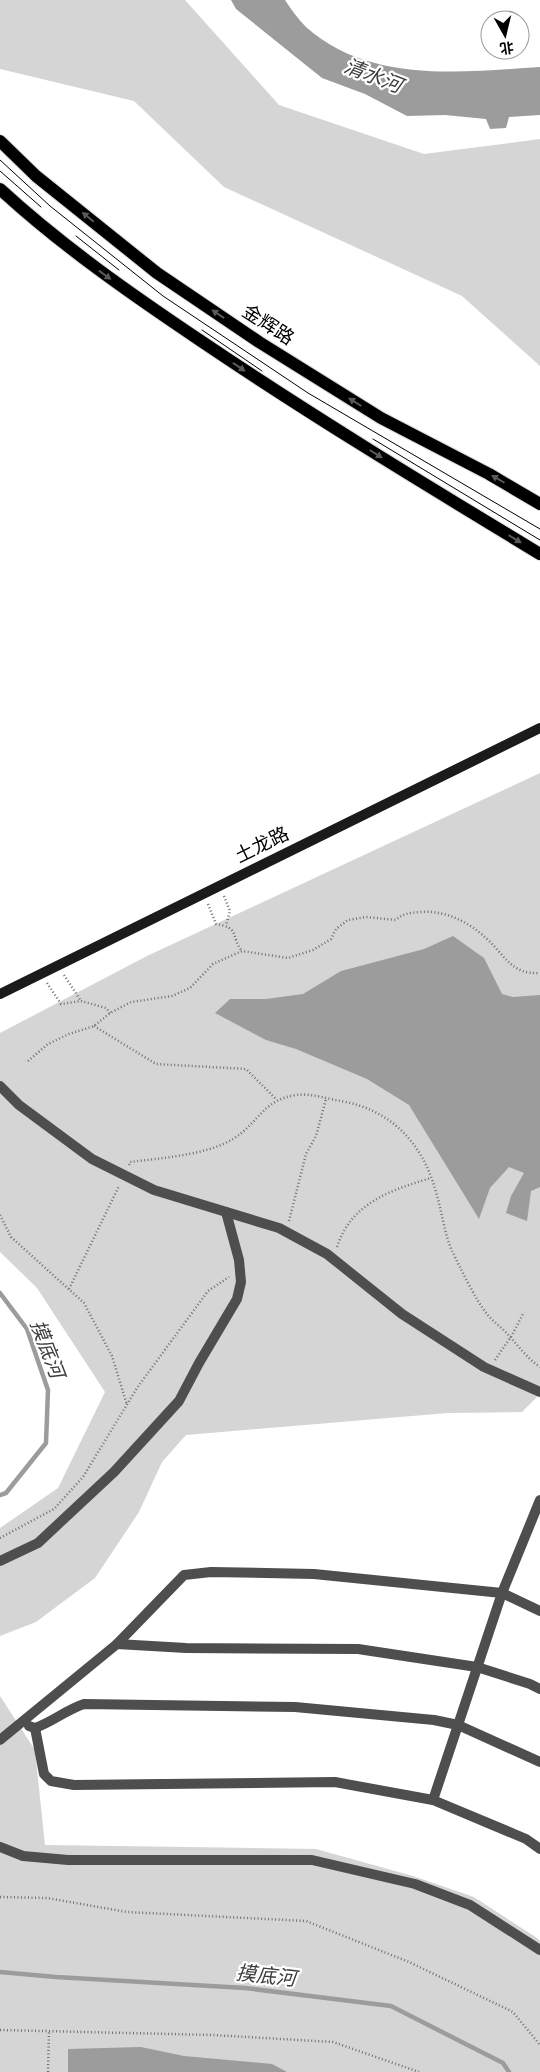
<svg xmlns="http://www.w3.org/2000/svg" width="540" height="2072" font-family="Karla,'Noto Sans SC',sans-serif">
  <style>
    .green { fill: #d5d5d5 }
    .water { fill: #9c9c9c }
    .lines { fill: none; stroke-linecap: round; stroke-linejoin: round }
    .stream { stroke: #9c9c9c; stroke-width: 4.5 }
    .primary-casing { stroke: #dbdbdb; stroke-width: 14 }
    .path { stroke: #707070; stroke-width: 2.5; stroke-dasharray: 1 2.5; stroke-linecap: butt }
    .street { stroke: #4e4e4e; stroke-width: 10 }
    .secondary { stroke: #1b1b1b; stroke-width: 10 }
    .primary { stroke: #000; stroke-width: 12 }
    .tram { stroke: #000; stroke-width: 1 }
    .oneway { fill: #595959 }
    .labels { text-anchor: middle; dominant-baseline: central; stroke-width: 4.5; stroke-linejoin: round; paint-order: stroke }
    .street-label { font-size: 19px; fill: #000; stroke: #fff }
    .water-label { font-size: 20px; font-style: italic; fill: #3d3d3d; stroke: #fff }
  </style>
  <rect width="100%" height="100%" fill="#fff"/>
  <!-- green -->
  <g class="green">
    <path d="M0 0H185L279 105 424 154 540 139V366L462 296 224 187 134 101 0 69Z"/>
    <path d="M540 773V1394L522 1412 448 1413 186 1435 162 1462 139 1512 95 1578 36 1622 0 1636V1528L58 1488 105 1392 37 1288 0 1252V1033L147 956Z"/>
    <path d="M0 1696 35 1750 45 1845 316 1849 413 1876 474 1897 537 1938 540 1941V2072H0Z"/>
  </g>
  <!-- water -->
  <g class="water">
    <path d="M231 0H285C291 9 298 19 306 27 370 84 462 72 540 67V115L509 117 506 128 490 129 486 119 445 115 407 116 365 94 322 78 236 9Z"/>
    <path d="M453 936 484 958 502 994 513 997 540 995V1187L531 1191 527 1221 506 1213 511 1196 524 1173 509 1167 490 1188 479 1219 409 1105 367 1079 296 1049 266 1040 215 1013 230 999H266L303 994 341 971 424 949Z"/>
    <path d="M141 2047 184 2056 272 2064 287 2072H68V2049Z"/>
  </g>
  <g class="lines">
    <!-- stream -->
    <g class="stream">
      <path d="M0 1293 27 1329 48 1390 46 1443 6 1493 0 1495"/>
      <path d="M0 1972 56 1977 245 1988 391 2006 503 2063 509 2072"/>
    </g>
    <!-- primary casing -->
    <g class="primary-casing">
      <g id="primary">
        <path d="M0 141 36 176 157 273 259 342 381 418 489 474 540 504"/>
        <path d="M0 189C62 246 131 294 201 341 312 416 426 485 540 554"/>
      </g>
    </g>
    <!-- path -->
    <g class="path">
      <path d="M224 896 230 911 226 925"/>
      <path d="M208 904 216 924C241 928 230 936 242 951"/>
      <path d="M64 975 81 1001"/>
      <path d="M47 983 61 1004 81 1001 106 1008 110 1013"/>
      <path d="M94 1026 156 1064 246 1069 276 1099"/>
      <path d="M28 1061 48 1044 69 1034 94 1026 110 1013 131 1002 172 996 190 988 213 964 242 951 288 958 313 950 331 939 336 929 348 920 366 917 396 920C403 913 410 913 421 912 445 910 469 922 487 939 505 955 511 975 540 973"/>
      <path d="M129 1165 130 1162C161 1158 207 1155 233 1139 259 1123 263 1099 297 1095 310 1093 328 1099 341 1101 392 1110 423 1144 436 1192 442 1212 444 1232 452 1251 460 1267 476 1301 487 1314 494 1323 504 1329 511 1338 520 1348 528 1359 540 1367"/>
      <path d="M0 1215 11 1237 84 1303 112 1356 127 1405"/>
      <path d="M289 1221 306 1154 316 1136 326 1099"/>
      <path d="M337 1247C351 1203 391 1190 431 1178"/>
      <path d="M69 1289 119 1186"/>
      <path d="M495 1360 511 1337 524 1312"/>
      <path d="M0 1538 54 1509 83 1477 137 1388 208 1291 229 1277"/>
      <path d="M0 1897 47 1898 127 1912 306 1921 409 1962 513 2012 540 2045"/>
      <path d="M0 2030 213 2035 333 2042 419 2072"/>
      <path d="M48 2072 49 2031"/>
    </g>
    <!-- street -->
    <g class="street">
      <path d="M0 1086 19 1105 92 1159 154 1190 279 1228 327 1254 402 1314 484 1367 540 1392"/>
      <path d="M0 1561 38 1543 114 1472 179 1401 199 1363 237 1299 241 1282 239 1260 226 1212"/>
      <path d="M117 1644 186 1648 358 1649 477 1667 530 1684 540 1689"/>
      <path d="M29 1726 35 1728C52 1722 66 1710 84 1704L295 1707 434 1720 458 1725 540 1762"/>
      <path d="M35 1728 44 1774 51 1781 74 1785 335 1782 433 1800 526 1839 540 1849"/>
      <path d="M0 1740 117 1644 184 1575 211 1572 314 1574 502 1593 540 1611"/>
      <path d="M433 1800 502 1593 540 1500"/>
      <path d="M0 1847 23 1856 68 1860H312L415 1884 470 1905 540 1950"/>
    </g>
    <!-- secondary -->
    <path class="secondary" d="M0 994 540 728"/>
    <!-- primary -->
    <use href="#primary" class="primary"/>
    <!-- tram -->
    <g class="tram">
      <path d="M0 160 50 206 163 296 308 393 540 529"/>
      <path d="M0 171 41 207"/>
      <path d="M76 236 119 270"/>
      <path d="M202 330 262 371"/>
      <path d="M373 439 540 540"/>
    </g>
  </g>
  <!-- one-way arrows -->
  <defs><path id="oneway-solid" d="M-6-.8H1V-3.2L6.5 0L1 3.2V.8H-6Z" transform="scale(1.25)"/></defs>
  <g class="oneway">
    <use href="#oneway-solid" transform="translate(88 217) rotate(-141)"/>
    <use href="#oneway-solid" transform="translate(105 275) rotate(36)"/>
    <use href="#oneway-solid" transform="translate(218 314) rotate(-146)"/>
    <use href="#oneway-solid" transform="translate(239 367) rotate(34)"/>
    <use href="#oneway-solid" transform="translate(355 402) rotate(-148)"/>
    <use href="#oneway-solid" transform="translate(376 454) rotate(32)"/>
    <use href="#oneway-solid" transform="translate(498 479) rotate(-150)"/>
    <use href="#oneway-solid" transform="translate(515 539) rotate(31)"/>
  </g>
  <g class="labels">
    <!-- street labels -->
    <g class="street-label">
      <text transform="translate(268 325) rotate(33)">金辉路</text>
      <text transform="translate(262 845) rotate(-26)">土龙路</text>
    </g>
    <!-- water labels -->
    <g class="water-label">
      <text transform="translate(373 76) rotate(21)">清水河</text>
      <text transform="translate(47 1349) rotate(69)">摸底河</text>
      <text transform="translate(266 1976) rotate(6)">摸底河</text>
    </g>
  </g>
  <!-- north arrow -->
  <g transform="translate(505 35) rotate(172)"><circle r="24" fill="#ffffff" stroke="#999999"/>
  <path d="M0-4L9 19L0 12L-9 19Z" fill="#000000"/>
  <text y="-8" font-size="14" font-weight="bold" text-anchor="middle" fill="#000000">北</text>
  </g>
</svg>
